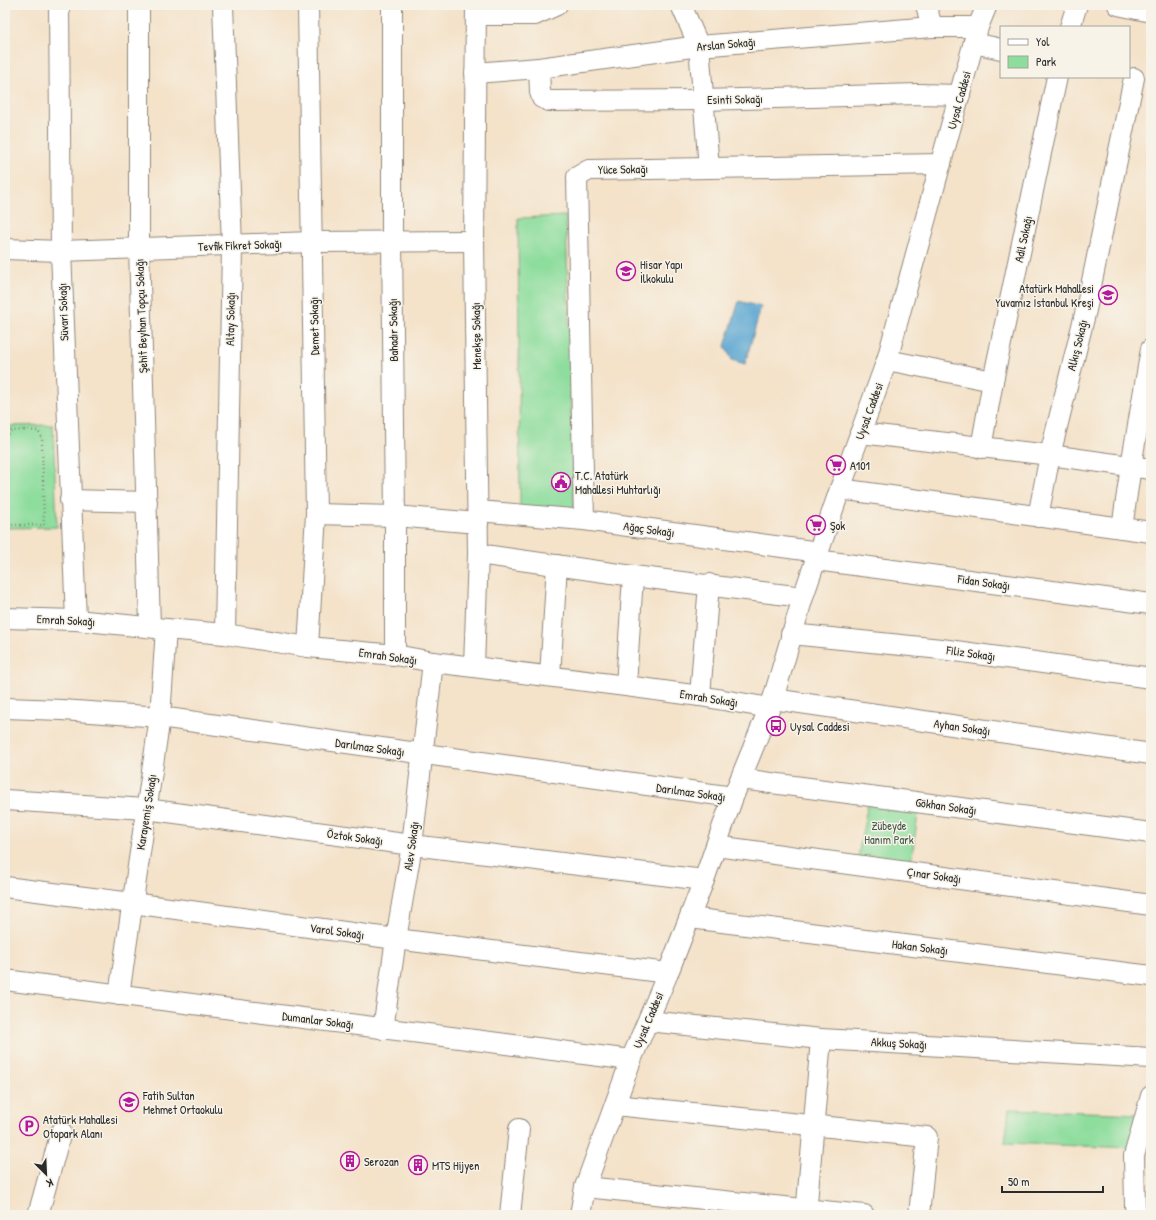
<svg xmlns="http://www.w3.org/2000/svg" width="1156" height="1220" font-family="'Patrick Hand',sans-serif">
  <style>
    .green { fill: #8ddd9d; stroke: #5c8464 }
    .water { fill: #5aa6d2; stroke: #42687e }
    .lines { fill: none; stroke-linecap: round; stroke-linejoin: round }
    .minor-casing { stroke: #90867a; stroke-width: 22 }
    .path { stroke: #90867a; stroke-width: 2.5; stroke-dasharray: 1 3; stroke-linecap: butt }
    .minor { stroke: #fff; stroke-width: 20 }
    .labels { text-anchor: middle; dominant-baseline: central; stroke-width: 3; stroke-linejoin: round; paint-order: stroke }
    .street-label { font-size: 12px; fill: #2b2b2b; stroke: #f7f3e8 }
    .poi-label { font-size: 12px; fill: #2b2b2b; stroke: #f7f3e8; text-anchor: start }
    .park-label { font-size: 12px; fill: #445848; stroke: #f7f3e8 }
  </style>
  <rect width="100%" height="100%" fill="#f7f3e8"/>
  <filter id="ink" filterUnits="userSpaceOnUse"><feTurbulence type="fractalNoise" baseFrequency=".025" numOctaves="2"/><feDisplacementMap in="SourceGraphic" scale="8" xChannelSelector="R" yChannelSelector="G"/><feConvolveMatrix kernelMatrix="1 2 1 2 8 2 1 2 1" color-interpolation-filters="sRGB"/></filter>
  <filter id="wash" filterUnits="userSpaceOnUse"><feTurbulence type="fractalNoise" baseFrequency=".012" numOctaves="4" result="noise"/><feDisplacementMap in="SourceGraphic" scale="16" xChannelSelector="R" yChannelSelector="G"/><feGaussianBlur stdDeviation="0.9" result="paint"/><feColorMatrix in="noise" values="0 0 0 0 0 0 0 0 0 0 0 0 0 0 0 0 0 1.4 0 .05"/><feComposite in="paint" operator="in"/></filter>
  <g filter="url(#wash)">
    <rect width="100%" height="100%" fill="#f4e2c9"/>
    <!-- green -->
    <g class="green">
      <path d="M566 216 574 513 520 509 518 218Z"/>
      <path d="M53 425 57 527 5 528V426Z"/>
      <path d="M868 802 919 808 911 863 858 857Z"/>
      <path d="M1009 1109 1139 1114 1131 1148 1005 1143Z"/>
    </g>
    <!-- water -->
    <path class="water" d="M739 301 761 307 745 364 732 360 725 346Z"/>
  </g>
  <g filter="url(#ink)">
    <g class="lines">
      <!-- minor casing -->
      <g class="minor-casing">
        <g id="minor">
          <path d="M59 5 61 251 76 620"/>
          <path d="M139 5V247L150 627"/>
          <path d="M223 5 232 246 225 634"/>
          <path d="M392 5V241L395 516V655"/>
          <path d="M681 5 699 46 709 168"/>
          <path d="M926 5 932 27"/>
          <path d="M1118 5 1151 12"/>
          <path d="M476 15H535L557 5"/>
          <path d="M1070 27 1077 5"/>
          <path d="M974 43 1001 49"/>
          <path d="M539 68 540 92 542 98 549 101 702 100 918 94 960 95"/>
          <path d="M475 73 539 68 699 46 932 27H978"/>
          <path d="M5 249 61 251 312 242 474 241"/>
          <path d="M887 360 993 381"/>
          <path d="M860 433 1050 455 1151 469"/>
          <path d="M981 448 993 381 1057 77"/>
          <path d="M840 489 1151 532"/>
          <path d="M70 500 147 502"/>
          <path d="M478 511 584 520 819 552"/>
          <path d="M316 514 395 516 478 523"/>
          <path d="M1038 517 1050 455 1086 310 1134 78"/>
          <path d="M584 520 577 177 589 170 941 164"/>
          <path d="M1122 528 1131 466 1151 349"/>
          <path d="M478 554 633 576 803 597"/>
          <path d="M816 560 1151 604"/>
          <path d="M5 618 76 620 166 629 225 634 308 647 395 655 433 662 626 686 700 696 770 708"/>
          <path d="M791 634 941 649 1151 678"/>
          <path d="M308 647 316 514 308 5"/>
          <path d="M474 666 478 554 474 241 476 5"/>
          <path d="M550 676 557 565"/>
          <path d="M626 686 633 576"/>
          <path d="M700 696 709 584"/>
          <path d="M773 699 1151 754"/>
          <path d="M5 708 62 710 160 717 733 797"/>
          <path d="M741 779 1151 833"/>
          <path d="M5 800 146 809 412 845 704 880"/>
          <path d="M716 846 1151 905"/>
          <path d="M5 887 132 903 396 939 668 973"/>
          <path d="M690 918 1151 976"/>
          <path d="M5 980 631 1060"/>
          <path d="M119 995 160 717 166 629"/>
          <path d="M648 1021 821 1039 1151 1058"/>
          <path d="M383 1029 396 939 412 845 433 662"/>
          <path d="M615 1105 927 1137 919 1215"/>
          <path d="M585 1187 864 1215"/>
          <path d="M38 1215 61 1132"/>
          <path d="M510 1215 519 1129"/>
          <path d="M580 1215 585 1187 631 1060 668 973 704 880 733 797 773 699 803 597 840 489 887 360 978 27 987 5"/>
          <path d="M806 1215 821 1039"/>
          <path d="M1137 1215 1135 1206 1134 1156 1151 1096"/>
        </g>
      </g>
      <!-- path -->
      <path class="path" d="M24 430 38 431 42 438 44 525H9L5 438 11 431Z"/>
      <!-- minor -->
      <use href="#minor" class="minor"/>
    </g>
  </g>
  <!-- icons -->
  <defs>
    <g id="school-ring" transform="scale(1)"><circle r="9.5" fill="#f7f3e8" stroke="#b5179e" stroke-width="1.5"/><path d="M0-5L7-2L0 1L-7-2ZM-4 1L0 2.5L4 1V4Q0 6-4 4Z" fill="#b5179e"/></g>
    <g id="supermarket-ring" transform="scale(1)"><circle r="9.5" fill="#f7f3e8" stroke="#b5179e" stroke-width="1.5"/><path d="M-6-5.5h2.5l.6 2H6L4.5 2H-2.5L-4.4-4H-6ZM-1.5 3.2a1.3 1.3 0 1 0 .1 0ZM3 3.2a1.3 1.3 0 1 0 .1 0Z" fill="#b5179e"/></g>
    <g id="civic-ring" transform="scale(1)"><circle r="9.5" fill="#f7f3e8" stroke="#b5179e" stroke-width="1.5"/><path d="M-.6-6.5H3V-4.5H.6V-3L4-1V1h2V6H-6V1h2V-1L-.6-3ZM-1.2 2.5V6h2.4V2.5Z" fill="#b5179e"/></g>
    <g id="bus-ring" transform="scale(1)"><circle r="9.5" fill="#f7f3e8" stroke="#b5179e" stroke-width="1.5"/><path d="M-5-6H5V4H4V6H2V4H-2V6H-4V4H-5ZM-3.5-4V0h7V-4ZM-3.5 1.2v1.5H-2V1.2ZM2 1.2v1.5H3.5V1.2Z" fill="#b5179e"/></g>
    <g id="parking-ring" transform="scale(1)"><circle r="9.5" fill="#f7f3e8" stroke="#b5179e" stroke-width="1.5"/><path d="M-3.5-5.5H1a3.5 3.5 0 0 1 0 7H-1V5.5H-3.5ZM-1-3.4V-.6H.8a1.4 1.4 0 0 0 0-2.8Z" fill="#b5179e"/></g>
    <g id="building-ring" transform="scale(1)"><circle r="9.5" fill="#f7f3e8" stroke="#b5179e" stroke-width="1.5"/><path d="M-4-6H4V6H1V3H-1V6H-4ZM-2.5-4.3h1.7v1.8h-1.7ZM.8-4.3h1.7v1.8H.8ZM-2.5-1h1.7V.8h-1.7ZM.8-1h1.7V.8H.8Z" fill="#b5179e"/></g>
  </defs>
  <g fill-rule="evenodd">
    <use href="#school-ring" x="626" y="271"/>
    <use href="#school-ring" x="1108" y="295"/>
    <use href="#supermarket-ring" x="836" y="465"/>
    <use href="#civic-ring" x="561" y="482"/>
    <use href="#supermarket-ring" x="816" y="525"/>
    <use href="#bus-ring" x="776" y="726"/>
    <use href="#school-ring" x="129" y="1102"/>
    <use href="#parking-ring" x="29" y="1126"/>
    <use href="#building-ring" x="350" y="1161"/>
    <use href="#building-ring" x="418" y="1165"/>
  </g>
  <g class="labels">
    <!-- street labels -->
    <g class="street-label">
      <text transform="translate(726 44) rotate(-5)">Arslan Sokağı</text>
      <text transform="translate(735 99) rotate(-1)">Esinti Sokağı</text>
      <text transform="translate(959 100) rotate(-75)">Uysal Caddesi</text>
      <text transform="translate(623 169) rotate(-1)">Yüce Sokağı</text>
      <text transform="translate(1023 239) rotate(-78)">Adil Sokağı</text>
      <text transform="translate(240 245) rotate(-2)">Tevfik Fikret Sokağı</text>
      <text transform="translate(63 312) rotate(-92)">Süvari Sokağı</text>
      <text transform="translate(141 316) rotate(-92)">Şehit Beyhan Topçu Sokağı</text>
      <text transform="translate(230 319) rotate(-89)">Altay Sokağı</text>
      <text transform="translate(314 326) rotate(-91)">Demet Sokağı</text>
      <text transform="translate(393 330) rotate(-91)">Bahadır Sokağı</text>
      <text transform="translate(476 336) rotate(-91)">Menekşe Sokağı</text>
      <text transform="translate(1077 345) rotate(-76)">Alkış Sokağı</text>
      <text transform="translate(869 411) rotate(-70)">Uysal Caddesi</text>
      <text transform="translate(649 529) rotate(8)">Ağaç Sokağı</text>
      <text transform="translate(984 582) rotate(8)">Fidan Sokağı</text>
      <text transform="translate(66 620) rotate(3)">Emrah Sokağı</text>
      <text transform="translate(971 653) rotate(8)">Filiz Sokağı</text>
      <text transform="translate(388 656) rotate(8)">Emrah Sokağı</text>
      <text transform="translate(709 698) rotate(9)">Emrah Sokağı</text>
      <text transform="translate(962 727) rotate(8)">Ayhan Sokağı</text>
      <text transform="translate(370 747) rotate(8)">Darılmaz Sokağı</text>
      <text transform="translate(691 792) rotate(8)">Darılmaz Sokağı</text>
      <text transform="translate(946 806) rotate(8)">Gökhan Sokağı</text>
      <text transform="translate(146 812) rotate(-81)">Karayemiş Sokağı</text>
      <text transform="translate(355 837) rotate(8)">Öztok Sokağı</text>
      <text transform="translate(411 846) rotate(-82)">Alev Sokağı</text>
      <text transform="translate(934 875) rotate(8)">Çınar Sokağı</text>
      <text transform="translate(337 931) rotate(8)">Varol Sokağı</text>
      <text transform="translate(920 947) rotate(7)">Hakan Sokağı</text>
      <text transform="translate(318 1020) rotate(7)">Dumanlar Sokağı</text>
      <text transform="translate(648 1020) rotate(-67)">Uysal Caddesi</text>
      <text transform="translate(899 1043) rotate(3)">Akkuş Sokağı</text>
    </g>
    <!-- poi labels -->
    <g class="poi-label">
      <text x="640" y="264">Hisar Yapı<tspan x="640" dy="14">İlkokulu</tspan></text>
      <text x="1094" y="288" text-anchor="end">Atatürk Mahallesi<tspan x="1094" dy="14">Yuvamız İstanbul Kreşi</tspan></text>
      <text x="850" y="465">A101</text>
      <text x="575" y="475">T.C. Atatürk<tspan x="575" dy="14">Mahallesi Muhtarlığı</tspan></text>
      <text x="830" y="525">Şok</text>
      <text x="790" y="726">Uysal Caddesi</text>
      <text x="143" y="1095">Fatih Sultan<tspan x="143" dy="14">Mehmet Ortaokulu</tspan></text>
      <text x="43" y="1119">Atatürk Mahallesi<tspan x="43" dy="14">Otopark Alanı</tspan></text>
      <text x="364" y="1161">Serozan</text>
      <text x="432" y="1165">MTS Hijyen</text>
    </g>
    <!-- park labels -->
    <g class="park-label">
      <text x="889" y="825">Zübeyde<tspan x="889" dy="14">Hanım Park</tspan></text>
    </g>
  </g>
  <!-- margin -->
  <rect width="1156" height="1220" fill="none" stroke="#f7f3e8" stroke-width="20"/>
  <!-- legend -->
  <rect x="1000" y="26" width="130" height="52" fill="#f7f3e8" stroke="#a5a39c"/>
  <rect x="1008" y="39" width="20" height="6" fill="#ffffff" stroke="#a5a39c"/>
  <text x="1036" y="46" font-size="12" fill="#2b2b2b">Yol</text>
  <rect x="1008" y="56" width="20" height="12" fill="#8ddd9d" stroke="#a5a39c"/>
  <text x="1036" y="66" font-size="12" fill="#2b2b2b">Park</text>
  <!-- north arrow -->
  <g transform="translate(46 1174) rotate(156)" stroke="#f7f3e8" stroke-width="3" paint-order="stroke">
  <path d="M0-3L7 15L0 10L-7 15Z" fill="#2b2b2b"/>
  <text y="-6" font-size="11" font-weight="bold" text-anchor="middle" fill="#2b2b2b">K</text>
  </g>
  <!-- scale -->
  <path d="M1002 1186v6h101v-6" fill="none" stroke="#2b2b2b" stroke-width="2"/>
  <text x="1008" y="1186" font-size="12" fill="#2b2b2b" stroke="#f7f3e8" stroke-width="3" paint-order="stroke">50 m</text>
</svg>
